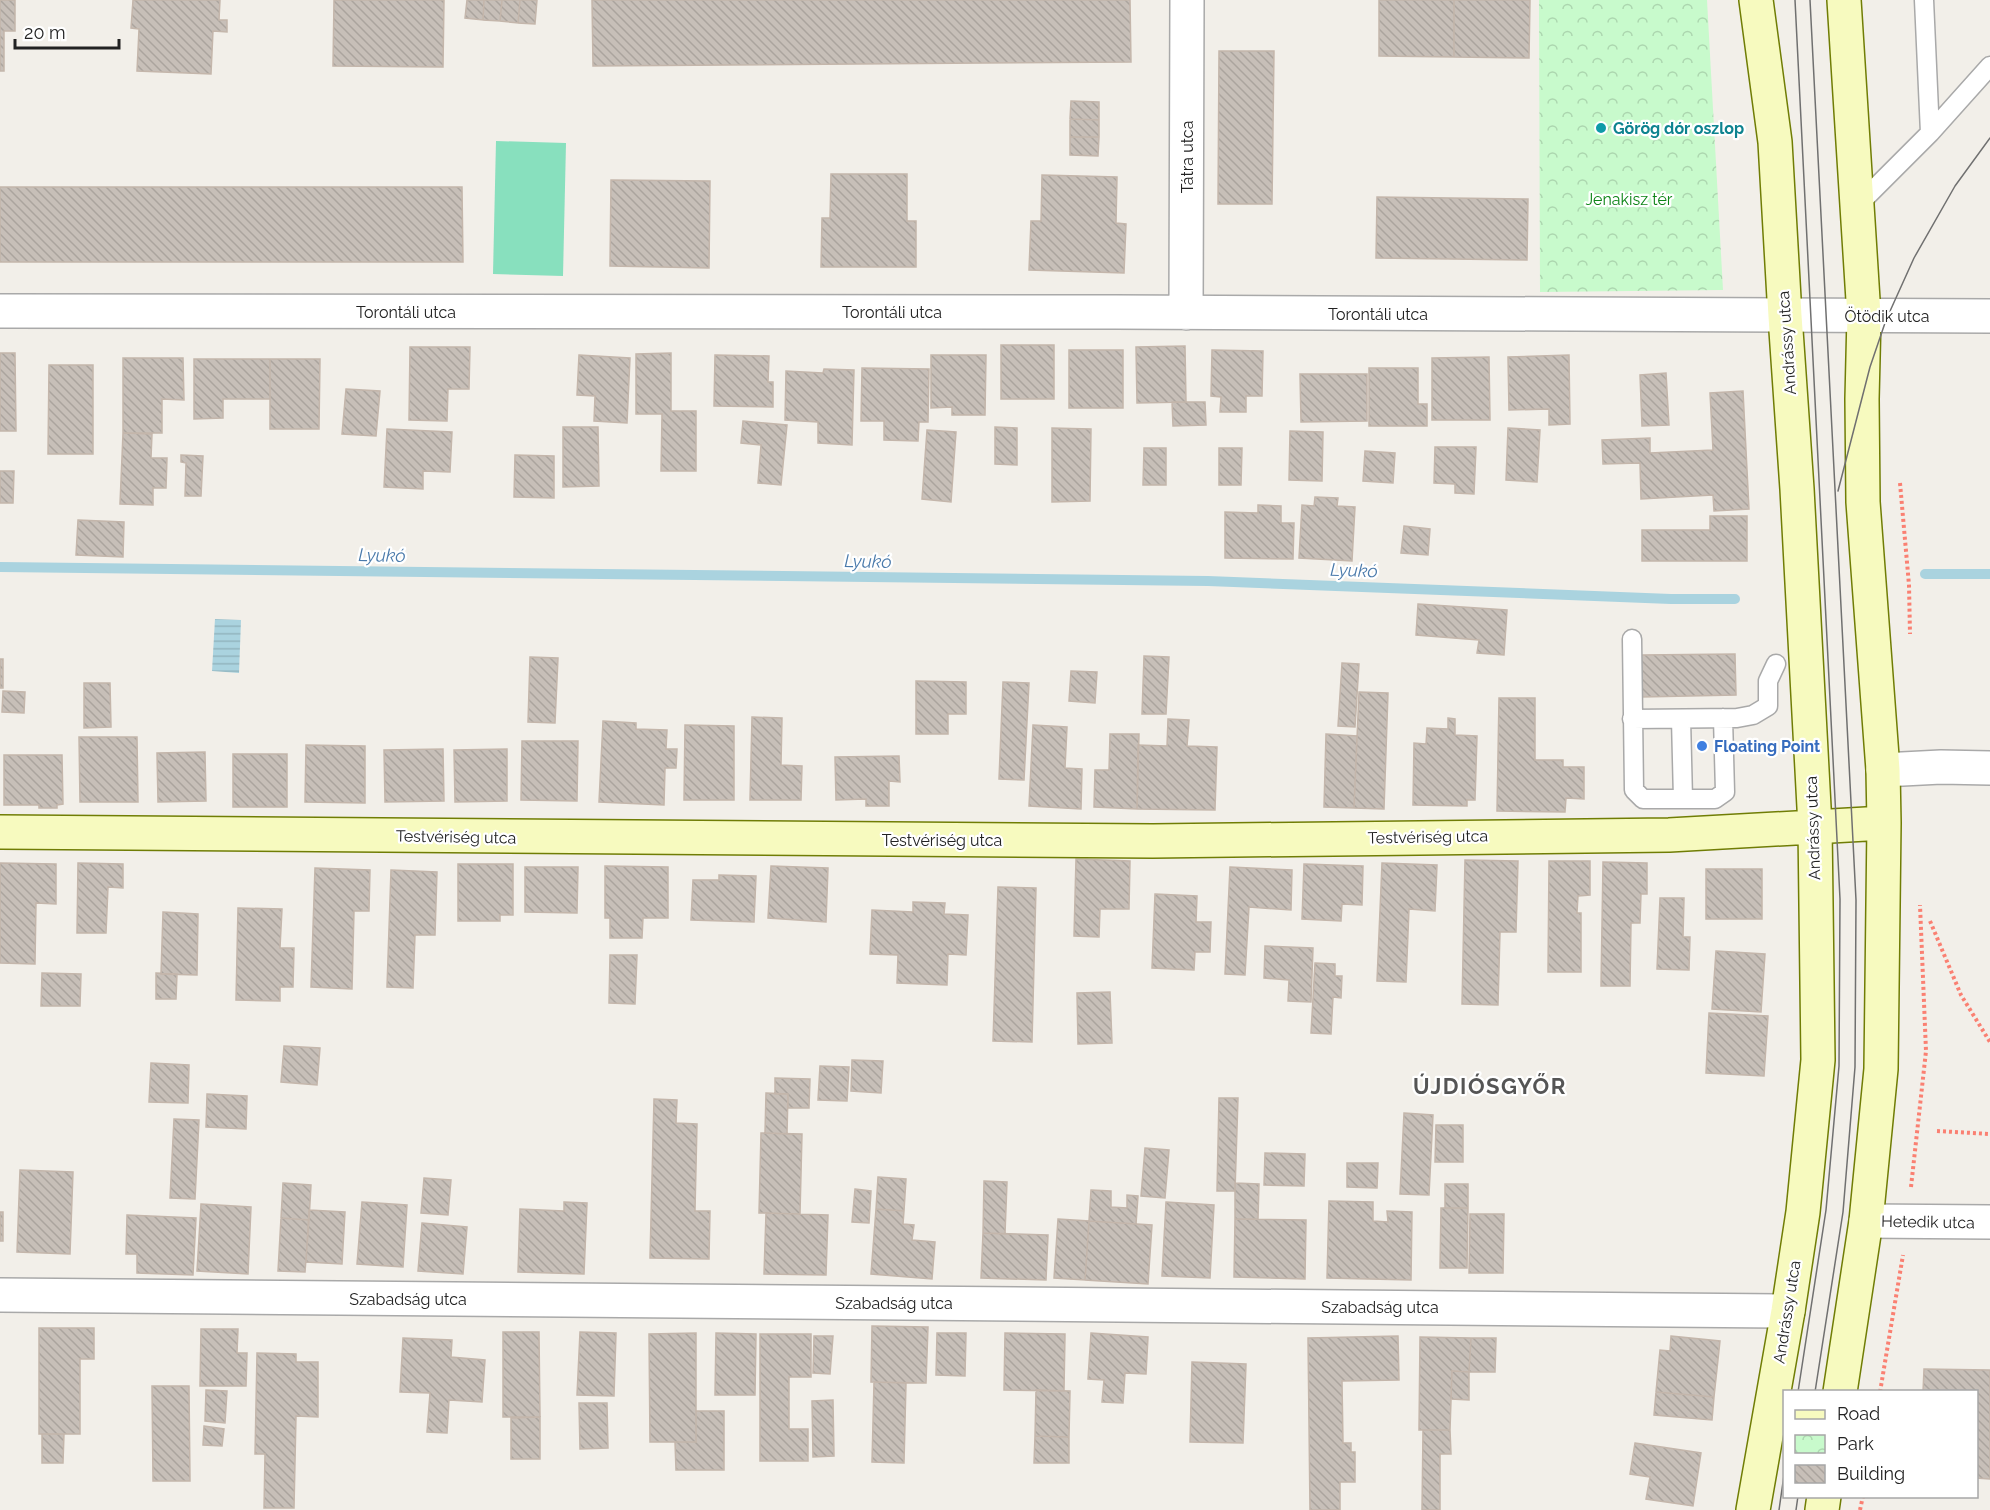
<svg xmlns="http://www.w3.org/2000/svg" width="1990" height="1510" font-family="Raleway,sans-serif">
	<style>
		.park { fill: url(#park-crowns) }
		.pitch { fill: #88e0be }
		.water { fill: url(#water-rules) }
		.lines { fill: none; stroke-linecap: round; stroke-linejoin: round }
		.stream { stroke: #aad3df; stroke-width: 10 }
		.building { fill: url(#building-back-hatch); stroke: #c4b6ab; stroke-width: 1.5 }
		.lane-casing { stroke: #a9a9a9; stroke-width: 21 }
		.street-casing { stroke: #a9a9a9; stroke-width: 36 }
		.secondary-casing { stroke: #707d05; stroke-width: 36 }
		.path { stroke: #fa8072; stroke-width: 4; stroke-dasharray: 3 3; stroke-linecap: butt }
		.lane { stroke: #fff; stroke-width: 18 }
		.street { stroke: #fff; stroke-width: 33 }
		.secondary { stroke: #f7fabf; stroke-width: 33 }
		.tram { stroke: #707070; stroke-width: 1.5 }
		.culture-dot { fill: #0f9aa8; stroke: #fff; stroke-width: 2 }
		.shop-dot { fill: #3f7fe0; stroke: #fff; stroke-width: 2 }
		.labels { text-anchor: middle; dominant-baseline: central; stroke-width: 4.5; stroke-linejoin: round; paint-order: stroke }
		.culture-label { font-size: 16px; font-weight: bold; fill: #0d838f; stroke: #fff; text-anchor: start }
		.street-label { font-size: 16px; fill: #222; stroke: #fff }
		.park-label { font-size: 16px; fill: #0c8416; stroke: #fff }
		.shop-label { font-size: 16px; font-weight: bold; fill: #366cbe; stroke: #fff; text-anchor: start }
		.water-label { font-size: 18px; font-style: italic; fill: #4a7aab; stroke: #fff }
		.district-label { font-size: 22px; font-weight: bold; letter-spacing: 1.5px; fill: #555; stroke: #fff }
	</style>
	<defs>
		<pattern id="park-crowns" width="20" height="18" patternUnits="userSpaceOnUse" patternTransform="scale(1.5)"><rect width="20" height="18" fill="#c8facc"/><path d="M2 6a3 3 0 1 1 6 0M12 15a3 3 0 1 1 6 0" fill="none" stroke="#acd6af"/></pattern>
		<pattern id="water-rules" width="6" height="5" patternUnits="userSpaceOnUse" patternTransform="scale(1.5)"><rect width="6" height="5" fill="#aad3df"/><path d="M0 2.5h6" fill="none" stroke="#92b5bf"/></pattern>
		<pattern id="building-back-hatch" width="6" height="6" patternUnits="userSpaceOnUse" patternTransform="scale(1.5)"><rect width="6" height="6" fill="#c7bfb8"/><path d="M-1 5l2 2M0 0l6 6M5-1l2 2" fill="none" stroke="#aba49e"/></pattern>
	</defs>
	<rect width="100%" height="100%" fill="#f2efe9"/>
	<path class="park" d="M1539,0H1707L1723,290L1540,292Z"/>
	<path class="pitch" d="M496,141L566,143L563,276L493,274Z"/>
	<path class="water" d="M215,619L241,620L239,673L212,671Z"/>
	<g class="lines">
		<path class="stream" d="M0,567L1208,581L1671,599H1735
			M1925,574H1990"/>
	</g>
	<path class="building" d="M0,0H15V31H4V71H0Z
		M133,0H220L219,20H227V32L213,31L211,74L137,71L139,29L131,28Z
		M334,0H444L443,67L333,66Z
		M467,0H484L483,20L465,18Z
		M484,0H502L500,21L483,20Z
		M502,0H520L518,23L500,21Z
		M520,0H537L535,24L518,23Z
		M592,0H1130L1131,62L593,66Z
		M1379,0H1454V57L1379,56Z
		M1454,0H1530L1529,58L1454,57Z
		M1219,51H1274L1272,204H1218Z
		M1071,101L1099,102V120L1070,119Z
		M1070,119L1099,120V137H1070Z
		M1070,137H1099L1098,156L1070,155Z
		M831,174H907V221H916V267H821L822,218H830Z
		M1042,175L1117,177L1116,223L1126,224L1124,273L1029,270L1031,221H1041Z
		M611,180L710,181L709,268L610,266Z
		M0,187H462L463,262H0Z
		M1377,197L1528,199L1527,260L1376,258Z
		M1001,345H1054V399H1001Z
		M1185,346L1186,402L1137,403L1136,347Z
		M410,347H470L469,389H448L447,421L409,420Z
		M1069,350H1123V408H1069Z
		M1212,350L1263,351L1262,396H1246V412H1220L1221,397L1211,396Z
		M0,353H15L16,431H0Z
		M671,353V411H696V471H661L662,414H636V354Z
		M579,355L630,358L627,423L594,421L595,396L577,395Z
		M715,355L769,356L768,382H773V407L714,406Z
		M931,355H986L985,415H952V407L931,408Z
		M1569,355L1570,424L1549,425V409L1509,410L1508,357Z
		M1489,357L1490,420H1432V358Z
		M123,358H183L184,400L162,399V433H123Z
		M194,359H270V399H223V418L194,419Z
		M270,359H320L319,429H270Z
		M49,365H93V454H48Z
		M862,368L929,369L928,422H919L918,441L884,440V421H861Z
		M1369,368H1418V404H1427V426H1369Z
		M824,369L854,370L852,445L818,443V422L785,420L786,371L823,373Z
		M1666,373L1669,425L1642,426L1640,375Z
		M1300,374H1367V421L1301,422Z
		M346,389L380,391L376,436L342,434Z
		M1743,391L1749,509L1714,511L1713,495L1641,499L1640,463L1603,464L1602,440L1650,438V453L1713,450L1710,393Z
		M1172,402H1205L1206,425L1173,426Z
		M743,421L787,425L781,485L758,483L761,445L741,443Z
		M563,427H598L599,486L563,487Z
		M995,427L1017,428V465L995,464Z
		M1052,428L1091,429L1090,501L1052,502Z
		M1508,428L1540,430L1537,482L1506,480Z
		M387,429L452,432L450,472L423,471V489L384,487Z
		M927,430L956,432L951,502L922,499Z
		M1290,431L1323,432L1322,481L1289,480Z
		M123,433L152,434L151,458H167L166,488H153V505L120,504Z
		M1435,447H1476L1474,494L1455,493V484L1434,483Z
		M1144,448H1166V485H1143Z
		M1219,448H1242L1241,485H1219Z
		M1365,451L1395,453L1393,483L1363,481Z
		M181,455L203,456L201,496H185L186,463L181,462Z
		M515,455L554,456V498L514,497Z
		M0,471H14L13,503H0Z
		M1315,497L1338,498L1337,506L1355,507L1352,561L1299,558L1302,505L1314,506Z
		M1258,505L1281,506V523H1294L1293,559L1225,558V512L1258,513Z
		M1710,516H1747V561H1642V530H1710Z
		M78,520L124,522L123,557L76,555Z
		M1404,526L1430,529L1428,555L1401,553Z
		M1418,604L1507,610L1504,655L1477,653L1479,640L1416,635Z
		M1735,654L1736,695L1642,697L1641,655Z
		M1144,656L1169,657L1166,714H1142Z
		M530,657L558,658L555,723L528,722Z
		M0,659H3V688H0Z
		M1342,663L1359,664L1355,727L1338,726Z
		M1071,671L1097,672L1095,703L1069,701Z
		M916,681L966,682V714H948V734H916Z
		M1003,682L1029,683L1024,780L999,779Z
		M84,683H110L111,727L84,728Z
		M3,691L25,692L24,713L2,712Z
		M1359,692L1388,693L1384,809L1354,808Z
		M1499,698H1535V760H1563V767H1584V799L1566,798L1565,812L1497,811Z
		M752,717L782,718L781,765L802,766L801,800H750Z
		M1448,718L1455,719V735L1477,736L1475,800H1467V806L1413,805L1414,743L1426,744L1427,728L1448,729Z
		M1168,719L1189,720L1187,746L1217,747L1215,810L1137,809L1138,745L1167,746Z
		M603,721L636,723V729L667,730L666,749H677L676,768H665L664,805L599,802Z
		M685,725L734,726V800H684Z
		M1033,725L1067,727L1065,768L1082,769L1081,809L1029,806Z
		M1110,734H1139L1137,809L1094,807L1095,770H1109Z
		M1326,734L1357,736L1354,808L1324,807Z
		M79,737H137L138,802H80Z
		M522,741H578L577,801L521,800Z
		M306,745L365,746V803L305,802Z
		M443,749L444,801L385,802L384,750Z
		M507,749V801L455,802L454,750Z
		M205,752L206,801L158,802L157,753Z
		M233,754H287V807H233Z
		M4,755H62L63,804L57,805V808H39V805H4Z
		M899,756L900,782L889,781V806H866V799L836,800L835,757Z
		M1076,859L1130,861L1129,909H1100L1099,937L1074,936Z
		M1465,860L1518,861L1516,932H1500L1498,1005L1462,1004Z
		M1549,861H1590V895L1578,896L1577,913H1581V972H1548Z
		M1603,862L1647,863V894H1641L1640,923H1631L1630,986H1601Z
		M0,863L56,864V904L36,903L35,964L0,963Z
		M78,863L123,864V888L108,887L106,933H77Z
		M1382,863L1437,865L1435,911L1409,909L1406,982L1377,981Z
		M458,864H513V915H500V921H458Z
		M1304,864L1363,866L1362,905L1342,904L1341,921L1302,919Z
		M605,866L668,867V918H643L642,938H610V918H605Z
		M771,866L828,868L826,922L768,918Z
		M525,867H578L577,913L525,912Z
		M1230,867L1292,870L1291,910L1249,907L1245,975L1225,974Z
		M315,868L370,870L369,911H354L352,989L311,987Z
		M1706,869H1762V919H1706Z
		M391,870L437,872L435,935H415L413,988L387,987Z
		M719,875L756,876L754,922L691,920L693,880H719Z
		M998,887L1036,888L1032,1042L993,1041Z
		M1155,894L1197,896L1196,922H1211L1210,952H1195L1194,970L1152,968Z
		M1660,898H1684L1683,937H1690L1689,970L1657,969Z
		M913,902L945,903L944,914L968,915L966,955L948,954L947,985L897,983L898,955L870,954L872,910L913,912Z
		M238,908L282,909L280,948H294L293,987H280V1001L236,1000Z
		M163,912L198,914L197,975L161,974Z
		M1265,946L1313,948L1311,1002L1288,1001L1289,980L1264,978Z
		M1716,951L1765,954L1761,1012L1712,1009Z
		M610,955H637L635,1004L609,1003Z
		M1315,963L1335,964V976H1342L1341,998L1333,997L1331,1034L1311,1033Z
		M42,973L81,974L80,1006H41Z
		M156,973L177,974L176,999H156Z
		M1110,992L1112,1043L1078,1044L1077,993Z
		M1709,1013L1768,1016L1764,1076L1706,1073Z
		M284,1046L320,1048L317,1085L281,1082Z
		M852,1060L883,1061L881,1093L851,1091Z
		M151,1063L189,1065L188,1103L149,1102Z
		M820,1066L849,1067L847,1101L818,1100Z
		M775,1078L810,1079L809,1108H788V1094H775Z
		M766,1093L788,1094L787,1134L765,1133Z
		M207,1094L247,1096L246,1129L206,1127Z
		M1219,1098H1238L1235,1191H1217Z
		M654,1099L677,1100L676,1123L697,1124L695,1211H710L709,1259L650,1258Z
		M1404,1113L1433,1115L1429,1195L1400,1194Z
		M174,1119L199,1120L195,1199L170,1198Z
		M1436,1125H1463V1162H1435Z
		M761,1133L802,1134L800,1214L759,1213Z
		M1145,1148L1169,1150L1165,1198L1141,1196Z
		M1265,1153L1305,1154L1304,1186L1264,1185Z
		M1347,1163H1378L1377,1188L1347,1187Z
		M20,1170L73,1172L70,1254L17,1252Z
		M878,1177L906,1179L904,1211L876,1209Z
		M424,1178L451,1180L448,1215L421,1213Z
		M984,1181L1007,1182L1005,1234L983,1233Z
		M283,1183L311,1185L309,1220L281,1218Z
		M1235,1183L1259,1184L1258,1219H1235Z
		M1445,1184H1468V1208H1445Z
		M855,1189L871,1191L869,1223L852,1222Z
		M1091,1190L1111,1191V1207L1127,1208V1195L1138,1196L1136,1224L1089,1221Z
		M1329,1201L1373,1202V1221L1388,1222L1387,1211L1412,1212L1411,1280L1327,1278Z
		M362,1202L407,1205L403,1267L357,1264Z
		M564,1202L587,1203L584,1274L518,1272L520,1209L564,1211Z
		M1166,1202L1214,1205L1210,1278L1162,1276Z
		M201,1204L251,1207L248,1274L197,1271Z
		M1441,1208H1468L1467,1268H1440Z
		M876,1209L904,1211L903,1224L914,1225L912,1240L935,1242L932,1279L871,1274Z
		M309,1210L345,1212L342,1264L306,1262Z
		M0,1212H3V1241H0Z
		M766,1213L828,1215L826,1275L764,1274Z
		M1470,1214H1504L1503,1273H1469Z
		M127,1215L196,1218L193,1275L137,1273V1254H126Z
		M281,1218L309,1220L305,1272L278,1271Z
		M1058,1219L1089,1221L1085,1280L1054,1278Z
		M1235,1219L1306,1220L1305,1279L1234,1277Z
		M1089,1221L1152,1225L1148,1284L1085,1280Z
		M422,1223L467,1227L463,1274L418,1271Z
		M983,1233L1048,1235L1046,1280L981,1278Z
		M872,1326L928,1327L926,1383L871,1382Z
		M39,1328H94V1359H80V1434H39Z
		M201,1329H238L237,1353H247L246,1386H200Z
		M503,1332H539L540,1417H503Z
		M580,1332L616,1333L614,1396L577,1395Z
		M696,1333V1442H650L649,1334Z
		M716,1333L756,1334L755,1395H715Z
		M937,1333H966L965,1376L936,1375Z
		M1005,1333L1065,1334L1064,1391L1004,1390Z
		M1091,1333L1148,1337L1146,1374L1125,1373L1123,1403L1102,1402L1104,1380L1088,1379Z
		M760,1334H811V1377H789V1429H808V1461H760Z
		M814,1336H833L830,1374L813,1373Z
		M1398,1336L1399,1380L1342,1381L1343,1443H1351V1452H1355V1482H1340V1510H1310L1308,1338Z
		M1671,1336L1720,1341L1714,1397L1656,1392L1660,1350L1670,1351Z
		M1420,1337L1471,1338L1469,1372L1452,1371L1450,1430H1419Z
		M403,1338L452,1340L451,1357L485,1360L482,1402L449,1400L447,1433L427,1432L430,1393L400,1392Z
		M1471,1338H1496L1495,1372H1469Z
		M257,1353L296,1354V1362H318V1417L296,1416L294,1508H264L265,1454H255Z
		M1192,1362L1246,1364L1243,1443L1190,1442Z
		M1924,1369L1990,1370V1479L1976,1478V1392H1923Z
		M1452,1371L1469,1372V1400L1451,1399Z
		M874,1382L906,1383L904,1463L872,1462Z
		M152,1386H189L190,1481H153Z
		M206,1390L227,1391L225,1423L205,1421Z
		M1036,1390L1070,1391L1069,1437L1035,1436Z
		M1656,1392L1714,1397L1712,1420L1654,1415Z
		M833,1400L834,1456L813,1457L812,1401Z
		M579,1403H607L608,1448L580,1449Z
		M696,1411H724V1470H676L675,1442H696Z
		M540,1417V1459H511V1418Z
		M204,1426L224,1429L222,1446L203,1445Z
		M1423,1430H1450L1451,1454H1440V1510H1422Z
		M42,1434H64L63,1463H42Z
		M1035,1436L1069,1437V1463H1034Z
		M1635,1443L1701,1453L1693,1506L1646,1499L1650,1477L1630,1474Z"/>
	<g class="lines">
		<g class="lane-casing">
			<path id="lane" d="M1930,133L1990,66
				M1857,206L1930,133L1924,0
				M1632,639L1634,790L1643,799H1715L1725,792L1723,718
				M1632,719L1737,718L1753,715L1768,706V681L1776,664
				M1681,719L1683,799"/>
		</g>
		<g class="street-casing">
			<path id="street" d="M0,311L1115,312L1990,316
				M1186,313L1187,0
				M1883,770L1941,767L1990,768
				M1866,1221L1990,1222
				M0,1295L1788,1311"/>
		</g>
		<g class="secondary-casing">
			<path id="secondary" d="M0,832L1153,841L1669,835L1884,823
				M1840,1392L1866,1221L1881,1069L1884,823L1883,770L1863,502L1862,399L1864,316L1844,0
				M1753,1510L1788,1311L1803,1212L1818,1060L1815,826L1797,489L1785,316L1775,142L1756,0
				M1822,1510L1824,1496"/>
		</g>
		<path class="path" d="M1900,483L1909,585L1910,634
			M1930,921L1961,995L1990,1042
			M1937,1131L1990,1134
			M1911,1187L1926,1051L1920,905
			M1880,1392L1903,1255
			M1860,1510L1863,1496"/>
		<use href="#lane" class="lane"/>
		<use href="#street" class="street"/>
		<use href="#secondary" class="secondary"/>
		<path class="tram" d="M1795,0L1840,899L1839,1066L1826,1210L1798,1392
			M1810,0L1856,900L1855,1067L1843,1212L1815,1392
			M1838,491L1870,367L1886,320L1914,258L1955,186L1990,138
			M1779,1510L1784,1475
			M1796,1510L1798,1496"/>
	</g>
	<circle class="culture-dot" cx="1601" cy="128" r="6"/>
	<circle class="shop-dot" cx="1702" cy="746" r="6"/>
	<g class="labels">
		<g class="culture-label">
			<text x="1613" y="128">Görög dór oszlop</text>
		</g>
		<g class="street-label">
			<text transform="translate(1187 157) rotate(-90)">Tátra utca</text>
			<text x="406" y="312">Torontáli utca</text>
			<text x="892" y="312">Torontáli utca</text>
			<text x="1378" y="314">Torontáli utca</text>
			<text x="1887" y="316">Ötödik utca</text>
			<text transform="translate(1787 343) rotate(-94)">Andrássy utca</text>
			<text transform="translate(1813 828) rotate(-92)">Andrássy utca</text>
			<text transform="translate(456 837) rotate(1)">Testvériség utca</text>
			<text transform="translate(1428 837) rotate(-1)">Testvériség utca</text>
			<text x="942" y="840">Testvériség utca</text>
			<text transform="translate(1928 1222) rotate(1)">Hetedik utca</text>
			<text x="408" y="1299">Szabadság utca</text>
			<text x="894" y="1303">Szabadság utca</text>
			<text x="1380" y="1307">Szabadság utca</text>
			<text transform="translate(1787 1312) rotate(-81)">Andrássy utca</text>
		</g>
		<g class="park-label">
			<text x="1629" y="199">Jenakisz tér</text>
		</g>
		<g class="shop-label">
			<text x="1714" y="746">Floating Point</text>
		</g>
		<g class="water-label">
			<text transform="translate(382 555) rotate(1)">Lyukó</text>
			<text transform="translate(868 561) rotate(1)">Lyukó</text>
			<text transform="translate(1354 570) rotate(2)">Lyukó</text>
		</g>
		<g class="district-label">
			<text x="1490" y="1086">ÚJDIÓSGYŐR</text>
		</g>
	</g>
	<rect x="1783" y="1390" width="195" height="108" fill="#ffffff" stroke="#a7a7a7" stroke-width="1.5"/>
	<rect x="1795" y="1410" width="30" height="9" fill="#f7fabf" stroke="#a7a7a7" stroke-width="1.5"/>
	<text x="1837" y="1420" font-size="18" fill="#222222">Road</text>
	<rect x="1795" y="1435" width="30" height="18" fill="url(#park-crowns)" stroke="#a7a7a7" stroke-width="1.5"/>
	<text x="1837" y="1450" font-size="18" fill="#222222">Park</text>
	<rect x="1795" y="1465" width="30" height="18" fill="url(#building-back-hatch)" stroke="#a7a7a7" stroke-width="1.5"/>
	<text x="1837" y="1480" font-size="18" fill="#222222">Building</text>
	<path d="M15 39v9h104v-9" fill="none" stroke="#222222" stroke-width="3"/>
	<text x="24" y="39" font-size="18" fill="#222222" stroke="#ffffff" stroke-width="4.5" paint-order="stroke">20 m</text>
</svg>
